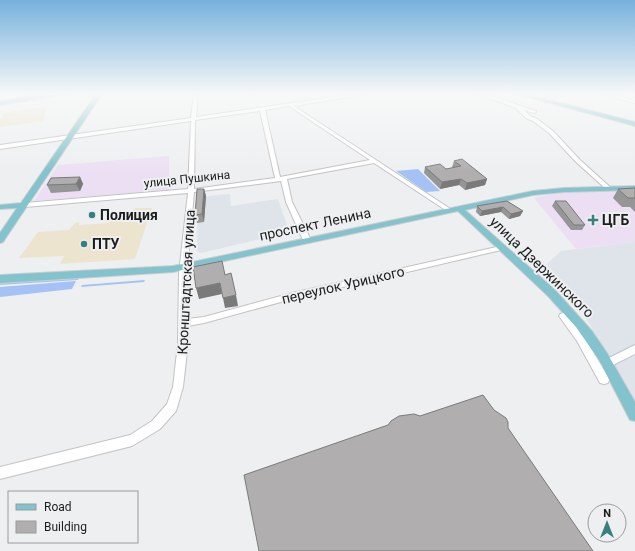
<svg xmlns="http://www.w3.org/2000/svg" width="635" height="551" font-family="Roboto,sans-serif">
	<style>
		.built { fill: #dfe4eb }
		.education { fill: #ede4cf }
		.medical { fill: #ecdff3 }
		.green { fill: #a4c2f5 }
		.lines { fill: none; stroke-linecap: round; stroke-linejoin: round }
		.minor-casing { stroke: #c2c2c3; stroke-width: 2 }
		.major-casing { stroke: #cdcdcd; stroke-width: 2 }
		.minor { fill: #fff; fill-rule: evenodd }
		.major { fill: #82c3cd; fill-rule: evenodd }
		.wall { fill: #979696 }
		.shaded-wall { fill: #7b7a7a }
		.building { fill: #b0aeaf; stroke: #7b7a7a }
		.poi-dot { fill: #37807d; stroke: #eeeff0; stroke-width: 1.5 }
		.labels { text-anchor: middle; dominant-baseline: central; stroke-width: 4; stroke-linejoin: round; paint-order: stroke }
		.far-street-label { font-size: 12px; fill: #1b1c1c; stroke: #eeeff0 }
		.poi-label { font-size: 14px; font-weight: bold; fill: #1b1c1c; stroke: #eeeff0; text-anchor: start }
		.street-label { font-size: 14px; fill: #1b1c1c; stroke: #eeeff0 }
	</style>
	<rect width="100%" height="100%" fill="#eeeff0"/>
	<path class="built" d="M230,194L231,206L278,199L288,228L294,231L288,237L281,234L201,253L197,251L198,197Z
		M635,242V402L583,313L537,273L561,251Z"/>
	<path class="education" d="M47,107L43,121L0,127V120L4,113Z
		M135,208H152L135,259L60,264L64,256L19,258L38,232L69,230L75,223L79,222V225L109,223L112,219L126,218Z"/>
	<path class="medical" d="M169,156V190L34,201L58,165Z
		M635,190V242L576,249L534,198L564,192Z"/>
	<path class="green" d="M418,169L440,191L426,192L396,171Z
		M80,276L78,280L0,285V283Z
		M145,280L144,282L81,287L82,285Z
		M76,281L72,289L0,297V287Z"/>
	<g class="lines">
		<g class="minor-casing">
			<path id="minor" d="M194,94H198L196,117L355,94H367L294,106L452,210L449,212L447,211L374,163L287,179L292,202L311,240L307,242L303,240L286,202L281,181L194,192L187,273V319L204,317L292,293L501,246L505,248L501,250L292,299L204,323L188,326V343L183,387L176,411L160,429L132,446L0,479V467L130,435L152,421L167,404L173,387L178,343L179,273L188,193L25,207L22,205L25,203L188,189L191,121L0,149V145L191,118ZM289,106L370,160L280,177L265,110ZM260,111L275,178L194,189L195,120Z
				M477,94C494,94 519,106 536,111V112L534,113L524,110L530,116L537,119L553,131L580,160L610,187V189H606L576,162L549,133L533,121L526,118L516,108Z
				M553,94H558L549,102H545V100Z
				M602,94H610L635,101V103Z
				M563,313L566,314L583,335L608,377L609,380L608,383L604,384L600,383L577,341L559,316L560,314Z
				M635,345V354L609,367L606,368L603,367L601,364L603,361Z"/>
		</g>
		<g class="major-casing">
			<path id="major" d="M51,94H66L0,105V101Z
				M96,94H102L3,242L0,243V233L17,208L0,209V205L21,203Z
				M517,94H526L635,122V126Z
				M635,186V190L564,192L533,195L465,210L555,290L592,331L607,353L635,402V421L630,420L599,360L576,327L548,296L458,211L173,272L0,283V275L173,266L533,191L564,188Z"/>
		</g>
		<use href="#minor" class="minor"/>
		<use href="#major" class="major"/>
	</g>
	<path class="wall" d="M454,161L487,179L485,185L465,190L459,185L440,189L424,173L425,167L446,169L453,168L452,167Z
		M80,177L83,184L80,191L51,193L47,185Z
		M635,188V212L630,207H622L613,198L618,189Z
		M204,189L206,196L204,222L197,223L195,215Z
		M507,201L523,211L520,216L509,219L501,212L480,216L476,212L477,206Z
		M555,201L585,225L582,230H571L552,206Z"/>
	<path class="shaded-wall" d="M80,177L83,184L80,191L76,184Z
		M461,179L459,185L440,189L442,182Z
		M487,179L485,185L465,190L467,183Z
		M204,189L206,196L204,222L202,214Z
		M503,207L501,212L480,216L482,211Z
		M523,211L520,216L509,219L511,214Z
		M220,283L222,294L199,299L196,288Z
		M236,295L238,306L225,308L223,298Z"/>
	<path class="building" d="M462,159L487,179L467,183L461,179L442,182L425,167L440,164L446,169L461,166L454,161Z
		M80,177L76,184L47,185L51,178Z
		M635,188V198H628L618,189Z
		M197,189H204L202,214L195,215Z
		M507,201L523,211L511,214L503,207L482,211L477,206Z
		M555,201H566L585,225H574Z
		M222,261L225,275L231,273L236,295L223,298L220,283L196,288L193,267Z
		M483,395L494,410L506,418L508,422V428L593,551H259L244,475L388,425L391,421L399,416L414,414L420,416Z"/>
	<linearGradient id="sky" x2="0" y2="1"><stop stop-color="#77b1dd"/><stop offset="0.55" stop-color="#f7f8f8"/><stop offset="1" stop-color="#f7f8f8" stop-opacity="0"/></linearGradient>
	<rect width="635" height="171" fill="url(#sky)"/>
	<g class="poi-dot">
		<circle cx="92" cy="215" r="4"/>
		<path d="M591 214h4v4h4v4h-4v4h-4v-4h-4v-4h4z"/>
		<circle cx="84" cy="244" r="4"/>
	</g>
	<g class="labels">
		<g class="far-street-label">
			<text transform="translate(187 179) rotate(-6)">улица Пушкина</text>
		</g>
		<g class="poi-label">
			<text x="100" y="215">Полиция</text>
			<text x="602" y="220">ЦГБ</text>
			<text x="92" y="244">ПТУ</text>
		</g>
		<g class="street-label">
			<text transform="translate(315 224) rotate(-12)">проспект Ленина</text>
			<text transform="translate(542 267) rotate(44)">улица Дзержинского</text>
			<text transform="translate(186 282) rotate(-87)">Кронштадтская улица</text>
			<text transform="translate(343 285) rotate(-13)">переулок Урицкого</text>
		</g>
	</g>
	<rect x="8" y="491" width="130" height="52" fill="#eeeff0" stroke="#9a9b9b"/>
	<rect x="16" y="504" width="20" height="6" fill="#82c3cd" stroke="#9a9b9b"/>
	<text x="44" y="511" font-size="12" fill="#1b1c1c">Road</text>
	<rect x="16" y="521" width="20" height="12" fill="#b0aeaf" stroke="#9a9b9b"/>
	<text x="44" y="531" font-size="12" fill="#1b1c1c">Building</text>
	<g transform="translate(607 523)"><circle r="19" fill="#eeeff0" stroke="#9a9b9b"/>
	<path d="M0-3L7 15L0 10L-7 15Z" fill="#37807d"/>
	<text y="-6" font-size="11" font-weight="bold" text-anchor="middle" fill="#1b1c1c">N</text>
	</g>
</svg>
